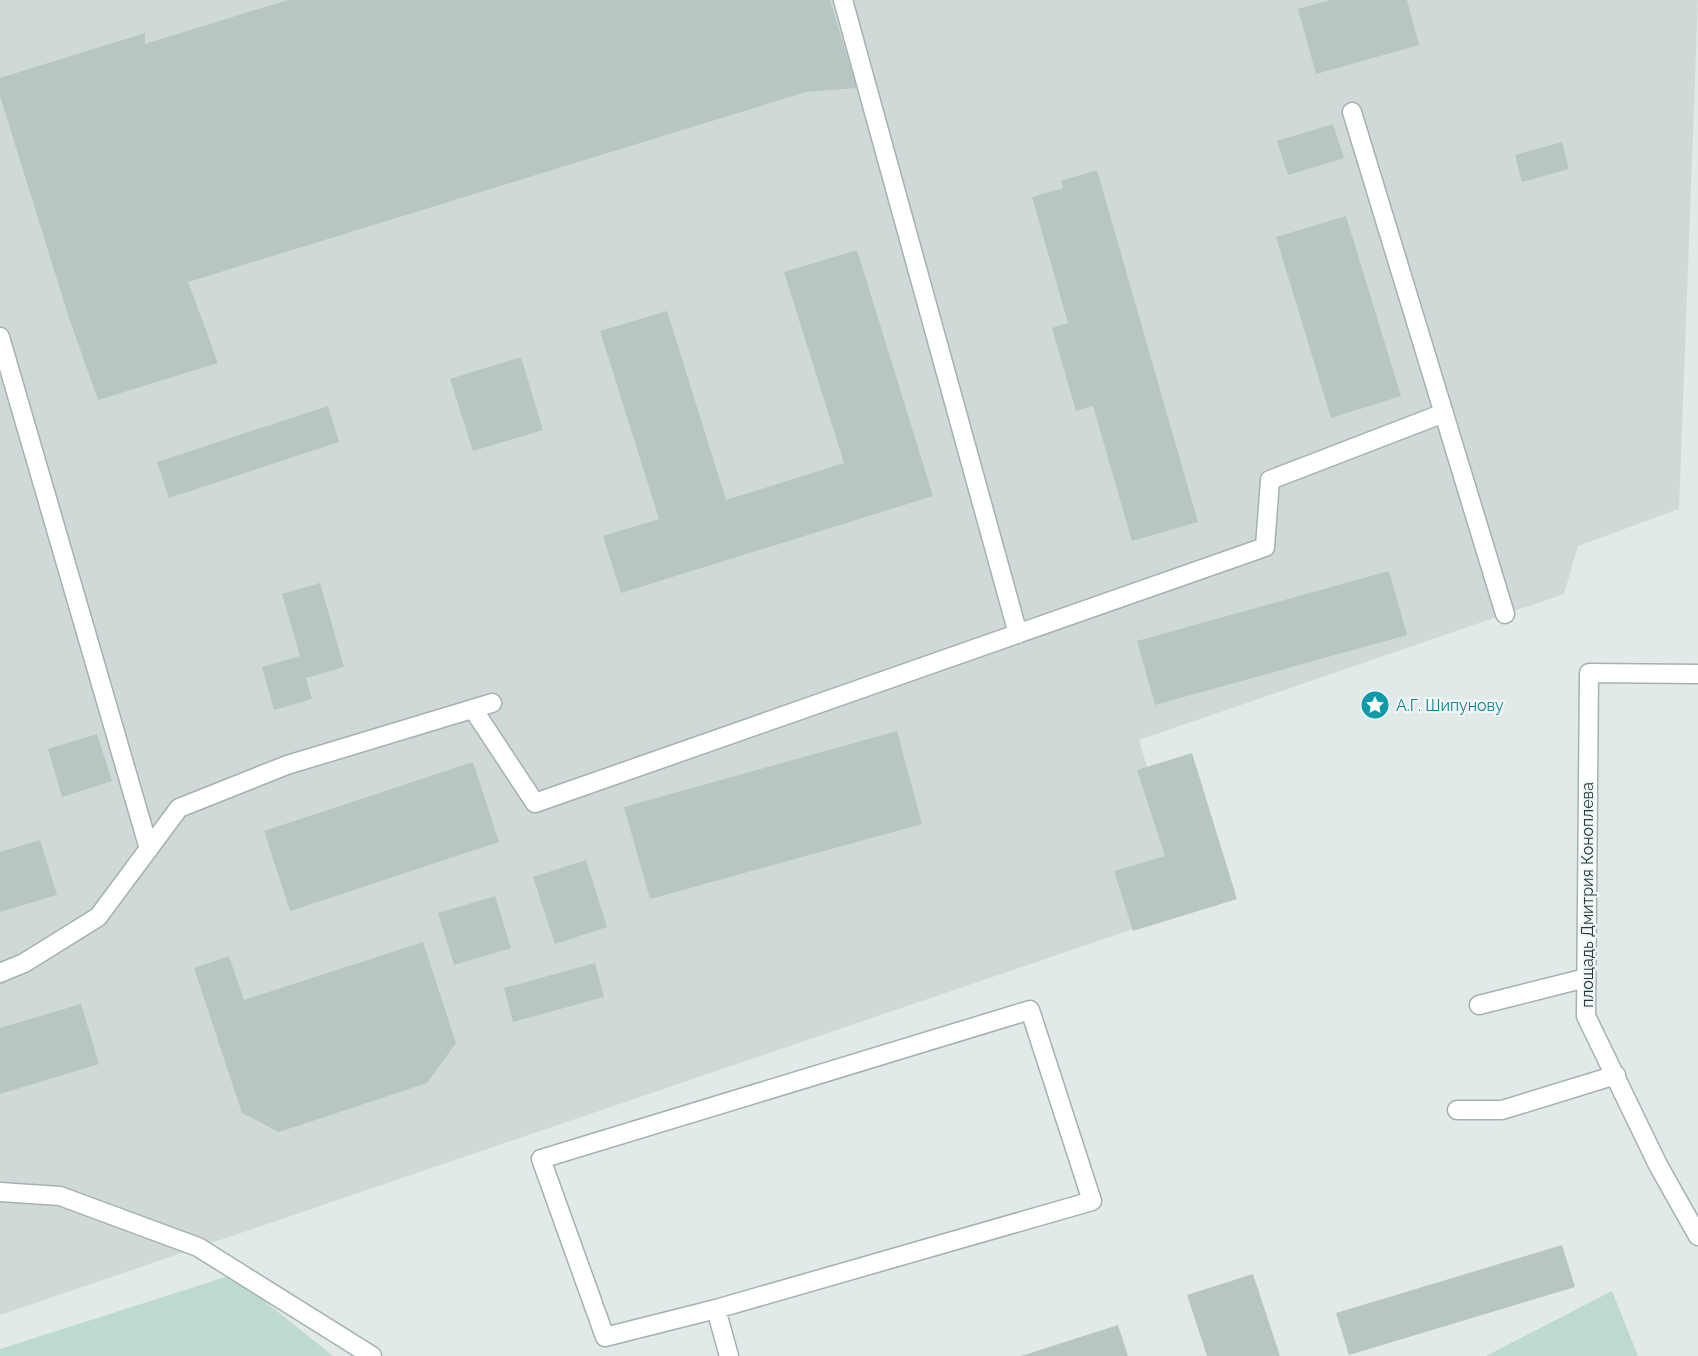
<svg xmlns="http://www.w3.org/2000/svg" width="1698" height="1356" font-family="Raleway,sans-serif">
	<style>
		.built { fill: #cfdad8 }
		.green { fill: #bcdacd }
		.building { fill: #b7c5c3 }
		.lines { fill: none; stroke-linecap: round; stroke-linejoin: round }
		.minor-casing { stroke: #a4b1b1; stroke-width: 21 }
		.minor { stroke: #fff; stroke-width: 18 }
		.labels { text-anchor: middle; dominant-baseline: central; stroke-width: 4.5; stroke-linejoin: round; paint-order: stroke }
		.culture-label { font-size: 16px; fill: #0d838f; stroke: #f1f7f6; text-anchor: start }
		.street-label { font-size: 16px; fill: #23393a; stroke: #f1f7f6 }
	</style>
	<rect width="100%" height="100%" fill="#e1eae9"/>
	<path class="built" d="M0,0H1698L1679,509L1578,546L1564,594L1139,740L1176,862L1142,926L0,1315Z"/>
	<path class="green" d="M232,1275L333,1356H0V1349Z
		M1612,1291L1638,1356H1486Z"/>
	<path class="building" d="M288,0H830L857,88L806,92L188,282L218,363L98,400L69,318L0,96V78L145,33V44Z
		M1330,0H1407L1419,45L1316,74L1298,9Z
		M1333,124L1344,158L1288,175L1277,141Z
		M1562,142L1569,169L1522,182L1515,155Z
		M1097,170L1198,522L1132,541L1093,406L1076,411L1052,328L1068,323L1032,197L1063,188L1061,181Z
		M1346,216L1401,396L1331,418L1276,237Z
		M857,250L933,496L621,593L603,536L659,519L600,331L667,311L726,500L844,463L784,272Z
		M521,357L543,430L473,451L450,379Z
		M328,406L339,442L169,498L157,462Z
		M1389,571L1407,635L1155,705L1137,641Z
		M320,583L344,667L306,678L312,699L274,710L262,667L300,656L282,594Z
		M897,731L922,824L650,899L624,807Z
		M97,734L112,781L62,797L48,749Z
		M1192,753L1237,899L1133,931L1114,871L1165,856L1137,770Z
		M473,762L499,842L290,911L264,831Z
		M40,840L57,895L0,912V852Z
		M586,860L607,927L555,944L533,877Z
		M495,896L511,948L454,965L438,913Z
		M423,942L456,1043L427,1083L279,1132L242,1113L194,968L229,956L244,1000Z
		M595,963L604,997L513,1022L504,988Z
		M81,1004L99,1064L0,1094V1028Z
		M1562,1245L1575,1287L1349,1355L1336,1313Z
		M1253,1274L1280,1356H1207L1187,1295Z
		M1118,1325L1128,1356H1021Z"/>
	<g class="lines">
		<g class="minor-casing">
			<path id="minor" d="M843,0L1018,634
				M1352,112L1505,614
				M0,337L149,849
				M1698,674L1589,673L1586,1016L1658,1165L1698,1236
				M473,709L535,803L1265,547L1270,480L1444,413
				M0,973L24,963L98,917L179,808L287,765L492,703
				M1479,1005L1586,978
				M1030,1010L1092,1201L716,1309L605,1337L541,1159Z
				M1457,1110H1502L1616,1075
				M0,1192L60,1196L198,1247L372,1356
				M716,1309L729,1356"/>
		</g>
		<use href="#minor" class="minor"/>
	</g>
	<defs>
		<g id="sight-disc" transform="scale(1.5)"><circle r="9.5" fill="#0f9aa8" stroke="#f1f7f6"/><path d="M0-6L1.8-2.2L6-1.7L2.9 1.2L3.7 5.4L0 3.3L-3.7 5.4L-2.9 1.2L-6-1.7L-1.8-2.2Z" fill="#fff"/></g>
	</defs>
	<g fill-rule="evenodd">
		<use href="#sight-disc" x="1375" y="705"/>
	</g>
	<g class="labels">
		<g class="culture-label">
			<text x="1396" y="705">А.Г. Шипунову</text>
		</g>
		<g class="street-label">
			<text transform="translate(1587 895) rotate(-90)">площадь Дмитрия Коноплева</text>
		</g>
	</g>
</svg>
